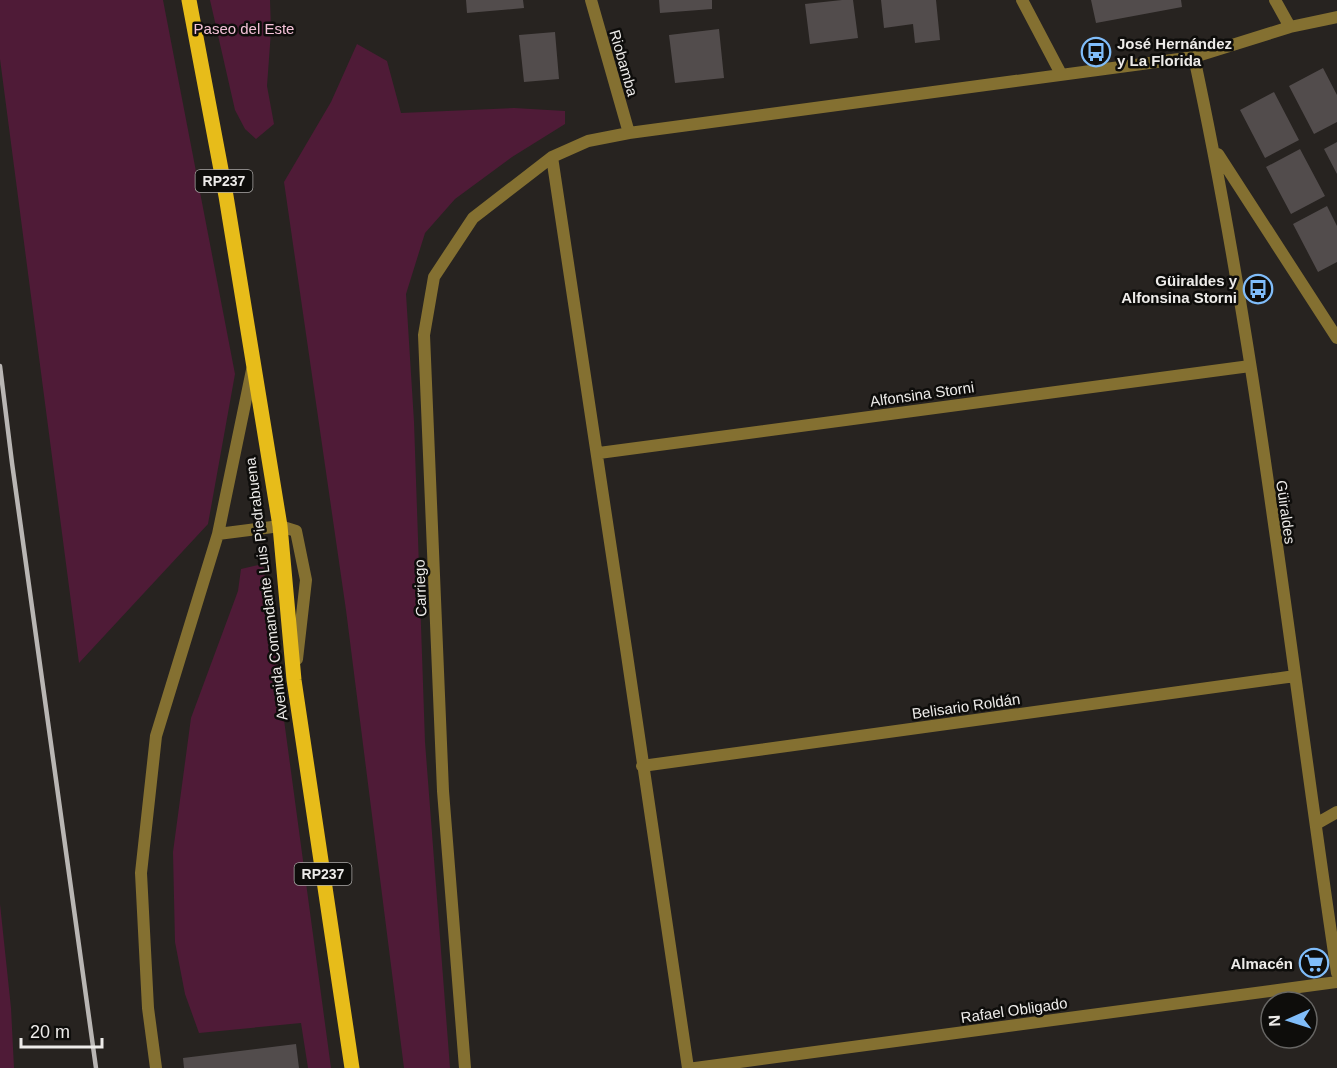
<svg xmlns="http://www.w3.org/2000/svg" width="1337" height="1068" font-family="Arial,sans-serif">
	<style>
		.green { fill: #4f1b37 }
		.building { fill: #524c4c }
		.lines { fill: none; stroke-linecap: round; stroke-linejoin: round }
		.lane { stroke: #847031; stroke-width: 12 }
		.street { stroke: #847031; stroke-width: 12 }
		.primary { stroke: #e7bc1a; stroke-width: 15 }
		.rail { stroke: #b9b6b4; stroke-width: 4.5 }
		.labels { text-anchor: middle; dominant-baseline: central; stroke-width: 5; stroke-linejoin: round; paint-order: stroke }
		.shield { fill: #0e0d0b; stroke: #aaa8a6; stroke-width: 1.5 }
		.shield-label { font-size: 14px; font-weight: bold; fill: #edebe9 }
		.park-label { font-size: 15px; fill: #f3c1d7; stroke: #0e0d0b }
		.poi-label { font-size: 15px; font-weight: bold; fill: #edebe9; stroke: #0e0d0b; text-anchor: end }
		.street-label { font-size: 15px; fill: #edebe9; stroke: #0e0d0b }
	</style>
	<rect width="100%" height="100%" fill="#272320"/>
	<path class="green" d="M0,0H163L235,374L208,524L79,663L0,59Z
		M210,0H270L271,31L267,86L274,124L256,139L245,129L235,110Z
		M357,44L387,61L401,113L514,108L565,111V124L512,157L455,199L425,233L406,294L414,422L425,742L450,1068H404L346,610L284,182L331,102Z
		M263,564L331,1068H308L301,1023L199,1033L185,994L175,942L173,852L191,718L238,591L241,569Z
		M0,904L11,1008L14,1068H0Z"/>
	<path class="building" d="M466,0H523L524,8L467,13Z
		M659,0H712V9L660,13Z
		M842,0H853L858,38L810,44L805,4Z
		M881,0H936L940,40L915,43L913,24L884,28Z
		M1091,0H1181L1182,7L1096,23Z
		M719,29L724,78L675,83L669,35Z
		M555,32L559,79L524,82L519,35Z
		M1323,68L1337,95V122L1314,134L1289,86Z
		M1274,92L1299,140L1265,158L1240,110Z
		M1337,142V174L1324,149Z
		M1300,149L1325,196L1291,214L1266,167Z
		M1327,206L1337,226V262L1318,272L1293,224Z
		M296,1044L299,1068H184L183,1058Z"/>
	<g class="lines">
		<path class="lane" d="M218,534L280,526L296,531L306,580L297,659
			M156,1068L148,1008L141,873L156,736L218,534L252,370"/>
		<path class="street" d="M591,0L629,133
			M1022,0L1061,74
			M1275,0L1290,27
			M1194,57C1259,359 1291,667 1337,973
			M1218,154L1337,338
			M552,157C600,461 642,764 688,1068
			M599,453L1250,366
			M642,766L1295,676
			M1316,824L1337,812
			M465,1068L443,791L424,335L434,277L473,218L552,157L588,141L629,133L1194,57L1290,27L1337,17
			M695,1068L1337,982"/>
		<path class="primary" d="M189,0L226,196L280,526L294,680L352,1068"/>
		<path class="rail" d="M0,366L12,463L96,1068"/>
	</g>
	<defs>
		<g id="bus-ring" transform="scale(1.5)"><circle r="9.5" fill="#0e0d0b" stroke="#80bdfa" stroke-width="1.5"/><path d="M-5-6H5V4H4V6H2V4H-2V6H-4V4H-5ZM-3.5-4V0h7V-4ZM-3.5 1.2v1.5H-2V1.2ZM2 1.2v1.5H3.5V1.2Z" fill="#80bdfa"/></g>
		<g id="supermarket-ring" transform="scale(1.5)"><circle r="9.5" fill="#0e0d0b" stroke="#80bdfa" stroke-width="1.5"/><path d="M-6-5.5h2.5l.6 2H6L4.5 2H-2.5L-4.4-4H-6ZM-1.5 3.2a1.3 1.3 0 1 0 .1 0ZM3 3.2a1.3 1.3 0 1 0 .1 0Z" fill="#80bdfa"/></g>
	</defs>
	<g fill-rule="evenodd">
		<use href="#bus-ring" x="1096" y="52"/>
		<use href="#bus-ring" x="1258" y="289"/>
		<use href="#supermarket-ring" x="1314" y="963"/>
	</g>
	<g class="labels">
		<g class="shield">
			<rect x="195.5" y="170" width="57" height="22" rx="4.5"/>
			<rect x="294.5" y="863" width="57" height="22" rx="4.5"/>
		</g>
		<g class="shield-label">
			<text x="224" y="181">RP237</text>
			<text x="323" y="874">RP237</text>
		</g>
		<g class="park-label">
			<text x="244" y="28">Paseo del Este</text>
		</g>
		<g class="poi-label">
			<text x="1117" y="43" text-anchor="start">José Hernández<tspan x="1117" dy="17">y La Florida</tspan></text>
			<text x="1237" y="280">Güiraldes y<tspan x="1237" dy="17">Alfonsina Storni</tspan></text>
			<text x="1293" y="963">Almacén</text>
		</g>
		<g class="street-label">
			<text transform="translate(624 63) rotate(74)">Riobamba</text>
			<text transform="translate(922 394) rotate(-8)">Alfonsina Storni</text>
			<text transform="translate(1286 512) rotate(82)">Güiraldes</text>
			<text transform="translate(420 588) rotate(-92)">Carriego</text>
			<text transform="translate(266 589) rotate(-97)">Avenida Comandante Luis Piedrabuena</text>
			<text transform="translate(966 706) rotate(-8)">Belisario Roldán</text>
			<text transform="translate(1014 1010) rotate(-8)">Rafael Obligado</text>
		</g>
	</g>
	<g transform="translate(1289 1020) rotate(267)"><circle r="28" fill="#0e0d0b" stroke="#676664" stroke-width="1.5"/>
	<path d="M0-4.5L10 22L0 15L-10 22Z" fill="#80bdfa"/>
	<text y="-9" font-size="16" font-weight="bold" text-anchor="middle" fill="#edebe9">N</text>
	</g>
	<path d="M21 1038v9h81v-9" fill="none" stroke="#edebe9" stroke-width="3"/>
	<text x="30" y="1038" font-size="18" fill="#edebe9" stroke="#0e0d0b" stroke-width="4.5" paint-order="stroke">20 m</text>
</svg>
